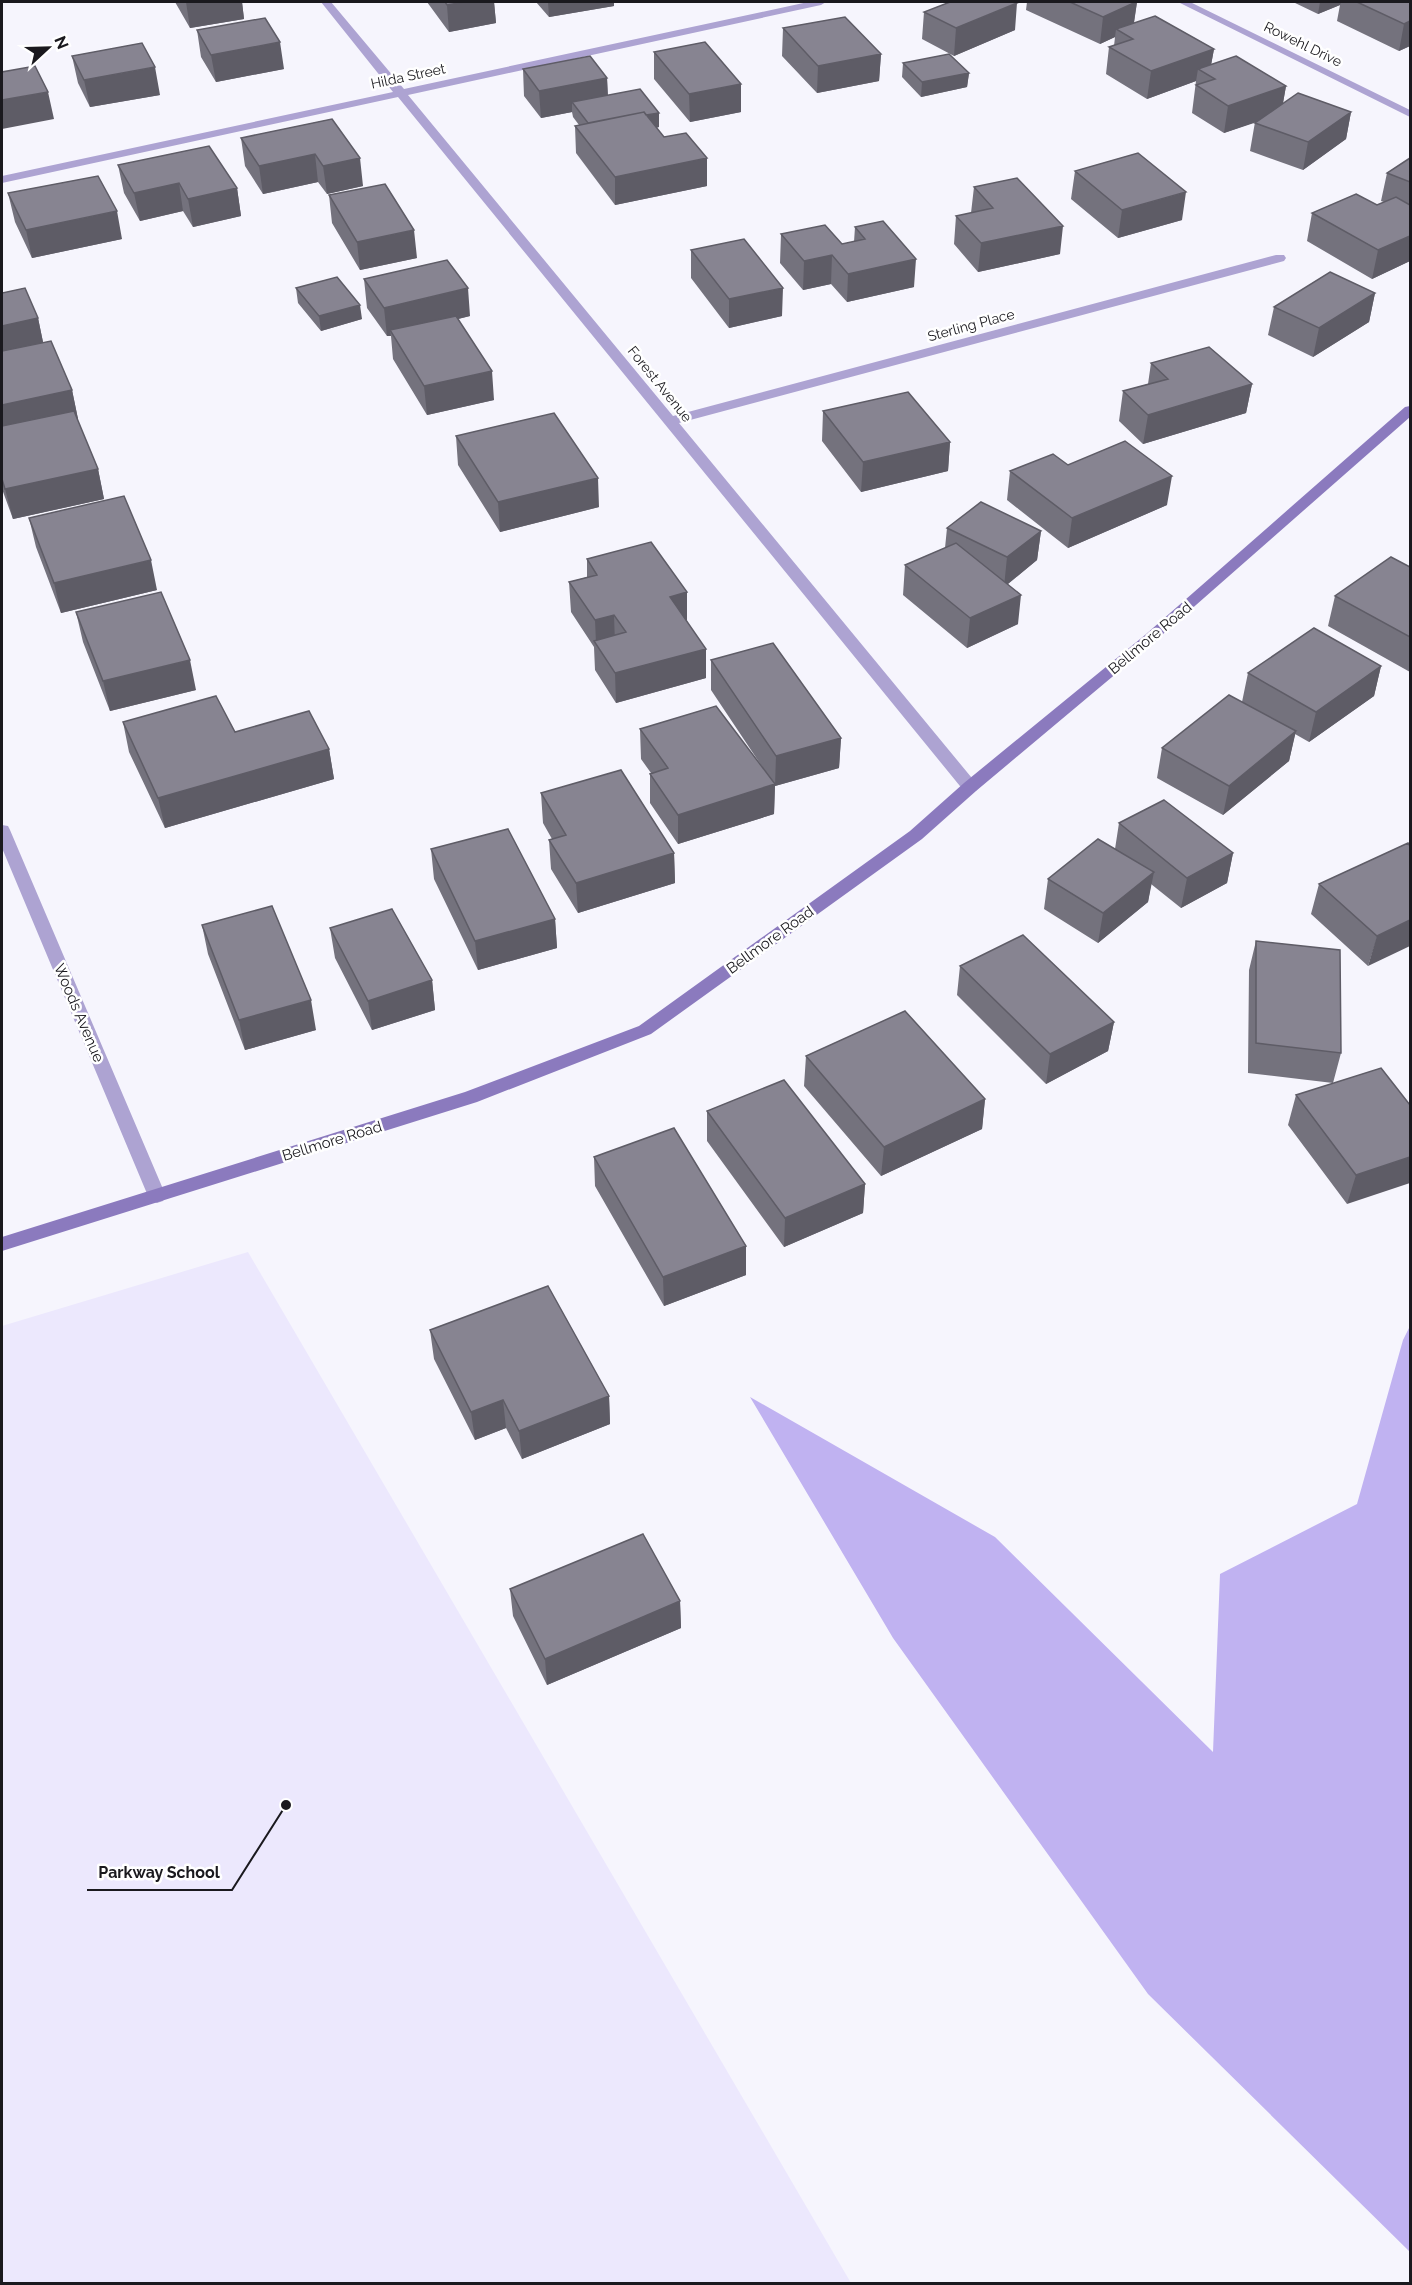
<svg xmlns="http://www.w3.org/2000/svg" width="1412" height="2285" font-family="Raleway,sans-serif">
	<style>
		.built { fill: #ece8fd }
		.forest { fill: #c0b2f1 }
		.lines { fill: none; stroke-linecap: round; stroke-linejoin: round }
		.minor { fill: #ada3d2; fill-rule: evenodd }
		.secondary { fill: #8b7abe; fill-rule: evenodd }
		.wall { fill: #74727d }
		.shaded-wall { fill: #5e5c66 }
		.building { fill: #878491; stroke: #5e5c66; stroke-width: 1.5 }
		.labels { text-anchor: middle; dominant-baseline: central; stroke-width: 5; stroke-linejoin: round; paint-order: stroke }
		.far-street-label { font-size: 14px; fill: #1a191e; stroke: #fff }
		.street-label { font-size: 15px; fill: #1a191e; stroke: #fff }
		.leader { fill: none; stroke: #1a191e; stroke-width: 2 }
		.callout-dot { fill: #1a191e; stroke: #fff; stroke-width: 2 }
		.callout-label { font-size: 16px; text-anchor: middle; font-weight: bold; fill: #1a191e; stroke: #fff; stroke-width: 5; stroke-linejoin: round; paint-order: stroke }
	</style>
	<rect width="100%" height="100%" fill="#f6f5fd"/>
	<path class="built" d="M248,1252L851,2283H2V1326Z"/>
	<path class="forest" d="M1410,1326V2252L1148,1994L893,1638L750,1397L995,1537L1213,1752L1220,1574L1357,1504L1403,1340Z"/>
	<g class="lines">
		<path class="minor" d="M321,2H331L404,89L808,2H826L821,5L408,95L673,416L1276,255H1284L1286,258L1284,261L679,423L976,783L978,787L976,791H964L398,97L2,183V176L393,92Z
			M1178,2H1190L1410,110V117Z
			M2,825L8,826L10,830L166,1196L163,1201L157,1203L151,1201L148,1196L2,848Z"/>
		<path class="secondary" d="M1410,406V417L1155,641L976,791L922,839L651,1034L477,1102L2,1251V1237L465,1092L639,1026L910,831L964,783L1145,635L1405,407Z"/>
	</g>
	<path class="wall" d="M175,2H242L244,19L190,28Z
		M427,2H494L496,23L449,32Z
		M536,2H614V6L549,17Z
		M1027,2H1137L1134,23L1214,49L1211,65L1286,86L1283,103L1351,112L1346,139L1303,170L1250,151L1255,122L1224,133L1192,113L1196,81L1147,99L1106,74L1109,47L1114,46L1115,37L1100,44L1026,10Z
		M1293,2H1410V46L1399,51L1337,21L1340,5L1318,14Z
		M924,12L1015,30L954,56L922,39Z
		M783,28L881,54L879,81L817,93L782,56Z
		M197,30L284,69L216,82L201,57Z
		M654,52L741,112L690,122L654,79Z
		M72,56L160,95L90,107L78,83Z
		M903,63L969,73L967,87L921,97L902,77Z
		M523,69L607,78L608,95L659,113V127L656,128L707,186L615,205L576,153L575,126L579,125L573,117L572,112L541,118L524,96Z
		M332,119L363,186L327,194L318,182L263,194L245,166L241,138Z
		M1410,158V261L1372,279L1307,241L1312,213L1377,205L1384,202L1381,201L1387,173Z
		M118,165L237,188L241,216L193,227L183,211L140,221L124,193Z
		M1075,171L1182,220L1118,238L1071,199Z
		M974,187L1060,254L978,272L954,244L956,216L971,213Z
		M8,193L122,239L32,258L15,222Z
		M329,195L417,258L360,270L332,223Z
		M855,227L914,287L847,302L831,284L803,290L780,263L781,234L842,244L854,242Z
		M691,250L782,316L729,328L691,278Z
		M364,279L470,316L458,319L494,400L427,415L393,359L391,336H387L367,308Z
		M296,288L362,319L321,331L298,303Z
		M2,293L38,318L43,342L72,390L78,419H77L98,469L104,499L13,519L2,489Z
		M1375,293L1369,322L1313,357L1268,335L1274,307Z
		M1151,363L1252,384L1246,413L1143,444L1119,421L1123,391L1148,384Z
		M823,411L950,442L948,471L861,492L822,441Z
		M456,436L599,507L500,532L458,465Z
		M1068,465L1167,505L1068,548L1007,500L1010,471Z
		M29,518L157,590L61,613L36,547Z
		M947,528L1041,531L1037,560L1008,584L1018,624L967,648L903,595L905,565L945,548Z
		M587,559L687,592V621L706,678L616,703L595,670L594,647L571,612L569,582L587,577Z
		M1410,567V672L1328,626L1335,596Z
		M76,612L196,690L110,711L83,642Z
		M711,660L841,738L839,768L775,786V785L774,814L678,844L650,803V774L651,773L641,759L640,729L767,774L711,690Z
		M1381,666L1374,696L1309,742L1295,734L1289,761L1223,815L1157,778L1162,748L1242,702L1248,673Z
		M123,722L235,732L329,749L334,779L165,828L129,752Z
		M541,793L674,853L675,883L578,913L551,869L549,840L552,839L543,823Z
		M1119,823L1233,853L1227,883L1181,908L1151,884L1148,902L1098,943L1044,909L1048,879L1115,849Z
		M1408,843L1368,966L1311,914L1319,884Z
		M431,849L555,919L557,948L478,970L434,879Z
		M202,925L316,1030L245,1050L208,954Z
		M330,928L432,980L435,1010L372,1030L335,958Z
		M1256,941L1341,1053L1333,1083L1248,1073L1249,970Z
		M960,966L1114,1022L1108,1051L1046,1084L957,995Z
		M806,1056L985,1099L982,1129L881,1176L804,1086Z
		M1296,1095L1410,1105L1347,1204L1288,1125Z
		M707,1111L865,1184L863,1213L784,1247L707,1141Z
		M594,1157L746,1246V1275L664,1306L595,1186Z
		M430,1330L609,1396L610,1424L522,1459L506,1428L475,1440L434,1359Z
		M510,1589L680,1601L681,1628L547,1685L513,1616Z"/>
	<path class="shaded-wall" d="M186,2H242L244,19L190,28Z
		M464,2H494L496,23L449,32L447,5Z
		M548,2H614V6L549,17Z
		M1137,2L1133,28L1116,29L1115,37L1100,44L1103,17Z
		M1320,2H1341L1340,5L1318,14Z
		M1017,3L1015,30L954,56L956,28Z
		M1410,21V46L1399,51L1404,24Z
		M280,42L284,69L216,82L211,55Z
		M1214,49L1209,76L1198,69L1196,81L1147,99L1151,71Z
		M881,54L879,81L817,93L818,66Z
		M155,67L160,95L90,107L84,80Z
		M969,73L967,87L921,97L922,82Z
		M607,78L608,105L572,102V112L541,118L539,91Z
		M741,84V112L690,122L689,94Z
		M1286,86L1281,114L1224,133L1228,106Z
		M48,92L54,119L2,129V100Z
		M1351,112L1346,139L1303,170L1308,142Z
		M659,113V127L591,140L590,126Z
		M315,154L318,182L263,194L259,166Z
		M360,158L363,186L327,194L323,166Z
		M707,158V186L615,205V177Z
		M179,183L183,211L140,221L134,193Z
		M237,188L241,216L193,227L188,199Z
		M1186,192L1182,220L1118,238L1122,210Z
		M117,211L122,239L32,258L26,230Z
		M1063,226L1060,254L978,272L981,243Z
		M414,230L417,258L360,270L357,242Z
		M1410,236V261L1372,279L1378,250Z
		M832,255L831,284L803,290L804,261Z
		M916,259L914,287L847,302L848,274Z
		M468,288L470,316L393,335L390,330L391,336H387L384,308Z
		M783,288L782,316L729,328V299Z
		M1375,293L1369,322L1313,357L1319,328Z
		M360,305L362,319L321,331L319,316Z
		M38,318L44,347L2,356V326Z
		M492,371L494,400L427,415L424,386Z
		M1252,384L1246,413L1143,444L1148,415Z
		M72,390L78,419L2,436V405Z
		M950,442L948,471L861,492L863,462Z
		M98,469L104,499L13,519L5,489Z
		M1172,476L1167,505L1068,548L1072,518Z
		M598,478L599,507L500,532L498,502Z
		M1041,531L1037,560L1004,587L1007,557Z
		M151,560L157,590L61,613L54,583Z
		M687,592V622L670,597Z
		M1021,595L1018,624L967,648L970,618Z
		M614,615L615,644L596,643L595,620Z
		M706,649V678L616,703L615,673Z
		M190,660L196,690L110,711L103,681Z
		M1381,666L1374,696L1309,742L1316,712Z
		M1296,731L1289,761L1223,815L1229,786Z
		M841,738L839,768L775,786L776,756Z
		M329,749L334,779L165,828L158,798Z
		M775,784L774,814L678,844V815Z
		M674,853L675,883L578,913L576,883Z
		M1233,853L1227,883L1181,908L1187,878Z
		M1154,872L1148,902L1098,943L1103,913Z
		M555,919L557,948L478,970L475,941Z
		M1410,920V946L1368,966L1377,936Z
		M432,980L435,1010L372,1030L368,1001Z
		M311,1000L316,1030L245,1050L239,1020Z
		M1114,1022L1108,1051L1046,1084L1050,1054Z
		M985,1099L982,1129L881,1176L884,1147Z
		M1410,1157V1183L1347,1204L1356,1175Z
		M865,1184L863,1213L784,1247L785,1218Z
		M746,1246V1275L664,1306L663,1277Z
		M609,1396L610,1424L522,1459L519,1431Z
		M503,1400L506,1428L475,1440L471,1412Z
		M680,1601L681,1628L547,1685L545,1659Z"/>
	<path class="building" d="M445,2H464L447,5Z
		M950,2H1015L1017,3L956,28L924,12Z
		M1070,2H1136L1103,17Z
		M1357,2H1410V21L1404,24Z
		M1155,16L1214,49L1151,71L1109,47L1133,39L1116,29Z
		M845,17L881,54L818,66L783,28Z
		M265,18L280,42L211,55L197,30Z
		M705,42L741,84L689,94L654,52Z
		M142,43L155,67L84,80L72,56Z
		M949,54L969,73L922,82L903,63Z
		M590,56L607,78L539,91L523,69Z
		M1236,56L1286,86L1228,106L1196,85L1215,79L1198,69Z
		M35,66L48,92L2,100V72Z
		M640,89L659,113L646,115L644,112L588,123L572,102Z
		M1298,93L1351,112L1308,142L1255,123Z
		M644,112L664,137L686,133L707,158L615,177L575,126Z
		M332,119L360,158L323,166L315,154L259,166L241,138Z
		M209,146L237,188L188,199L179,183L134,193L118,165Z
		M1138,153L1186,192L1122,210L1075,171Z
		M1410,158V182L1387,173Z
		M98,176L117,211L26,230L8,193Z
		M1017,178L1063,226L981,243L956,216L993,208L974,187Z
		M385,184L414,230L357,242L329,195Z
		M1356,194L1377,205L1396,197L1410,205V236L1378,250L1312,213Z
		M883,221L916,259L848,274L832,255L804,261L781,234L825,225L842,244L865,239L855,227Z
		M744,239L783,288L729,299L691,250Z
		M447,260L468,288L384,308L364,279Z
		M1330,272L1375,293L1319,328L1274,307Z
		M337,277L360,305L319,316L296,288Z
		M25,288L38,318L2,326V293Z
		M456,316L492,371L424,386L390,330Z
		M51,341L72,390L2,405V351Z
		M1209,347L1252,384L1148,415L1123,391L1168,379L1151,363Z
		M908,392L950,442L863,462L823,411Z
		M74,411L98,469L5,489L2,479V426Z
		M554,413L598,478L498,502L456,436Z
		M1125,441L1172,476L1072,518L1010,471L1053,454L1068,465Z
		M124,496L151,560L54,583L29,518Z
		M981,502L1041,531L1007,557L947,528Z
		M651,542L687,592L670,597L706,649L615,673L594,641L626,632L614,615L595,620L569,582L597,575L587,559Z
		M956,543L1021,595L970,618L905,565Z
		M1391,557L1410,567V637L1335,596Z
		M161,592L190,660L103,681L76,612Z
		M1314,628L1381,666L1316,712L1248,673Z
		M773,643L841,738L776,756L711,660Z
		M1229,695L1296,731L1229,786L1162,748Z
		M216,696L235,732L309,711L329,749L158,798L123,722Z
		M716,706L775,784L678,815L650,774L668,768L640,729Z
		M621,770L674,853L576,883L549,840L566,835L541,793Z
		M1164,800L1233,853L1187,878L1119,823Z
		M508,829L555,919L475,941L431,849Z
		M1098,839L1154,872L1103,913L1048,879Z
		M1408,843L1410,846V920L1377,936L1319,884Z
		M272,906L311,1000L239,1020L202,925Z
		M392,909L432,980L368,1001L330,928Z
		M1023,935L1114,1022L1050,1054L960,966Z
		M1256,941L1340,950L1341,1053L1256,1043Z
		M905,1011L985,1099L884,1147L806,1056Z
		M1381,1068L1410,1105V1157L1356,1175L1296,1095Z
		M784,1080L865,1184L785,1218L707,1111Z
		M674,1128L746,1246L663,1277L594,1157Z
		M548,1286L609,1396L519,1431L503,1400L471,1412L430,1330Z
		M643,1534L680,1601L545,1659L510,1589Z"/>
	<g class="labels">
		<g class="far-street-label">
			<text transform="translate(1303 44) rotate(26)">Rowehl Drive</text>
			<text transform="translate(408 76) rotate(-12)">Hilda Street</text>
			<text transform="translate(971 325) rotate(-15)">Sterling Place</text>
			<text transform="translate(660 384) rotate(51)">Forest Avenue</text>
		</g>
		<g class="street-label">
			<text transform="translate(1150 638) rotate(-40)">Bellmore Road</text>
			<text transform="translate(770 940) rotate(-36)">Bellmore Road</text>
			<text transform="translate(79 1013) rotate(67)">Woods Avenue</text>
			<text transform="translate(332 1141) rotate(-17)">Bellmore Road</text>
		</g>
	</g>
	<path class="leader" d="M286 1805L232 1890H87"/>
	<circle class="callout-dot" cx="286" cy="1805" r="6"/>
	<g class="callout-label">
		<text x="159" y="1878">Parkway School</text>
	</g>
	<rect width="1412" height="2285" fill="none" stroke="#1a191e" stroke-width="6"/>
	<g transform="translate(48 48) rotate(68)" stroke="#ffffff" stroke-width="4.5" paint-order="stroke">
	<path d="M0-4.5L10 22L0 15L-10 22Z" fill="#1a191e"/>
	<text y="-9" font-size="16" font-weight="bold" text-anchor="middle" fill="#1a191e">N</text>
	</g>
</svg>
